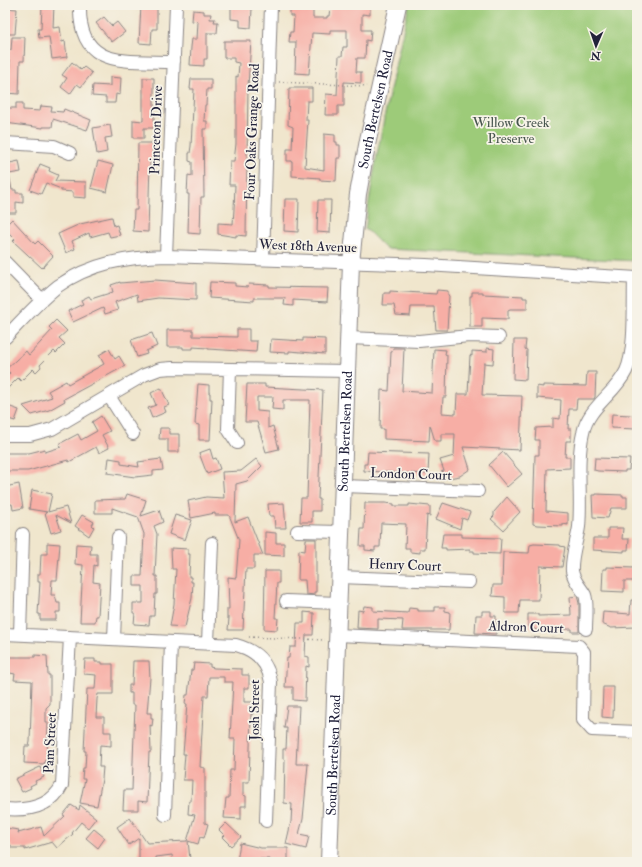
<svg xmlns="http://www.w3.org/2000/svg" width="642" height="867" font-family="'IM FELL Double Pica',serif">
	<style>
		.green { fill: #9dcb79; stroke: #60765a }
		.building { fill: #f7aea5 }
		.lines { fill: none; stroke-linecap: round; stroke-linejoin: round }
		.minor-casing { stroke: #898484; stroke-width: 14 }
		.major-casing { stroke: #898484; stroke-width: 18 }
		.path { stroke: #898484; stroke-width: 1.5; stroke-dasharray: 1 3; stroke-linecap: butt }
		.minor { stroke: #fff; stroke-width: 12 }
		.major { stroke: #fff; stroke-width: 16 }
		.labels { text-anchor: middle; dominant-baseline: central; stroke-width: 3.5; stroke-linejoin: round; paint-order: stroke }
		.street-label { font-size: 14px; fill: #22223b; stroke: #f7f3e8 }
		.park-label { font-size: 14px; fill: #47554e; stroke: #f7f3e8 }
	</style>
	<rect width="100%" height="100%" fill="#f7f3e8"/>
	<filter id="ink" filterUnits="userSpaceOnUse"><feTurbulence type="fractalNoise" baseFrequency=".025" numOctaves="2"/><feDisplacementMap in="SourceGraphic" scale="8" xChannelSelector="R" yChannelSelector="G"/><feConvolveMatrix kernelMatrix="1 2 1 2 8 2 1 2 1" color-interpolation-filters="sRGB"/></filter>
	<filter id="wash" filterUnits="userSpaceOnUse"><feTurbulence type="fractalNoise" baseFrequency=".012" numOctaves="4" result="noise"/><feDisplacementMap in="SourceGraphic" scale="16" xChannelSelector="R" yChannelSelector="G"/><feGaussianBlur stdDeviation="0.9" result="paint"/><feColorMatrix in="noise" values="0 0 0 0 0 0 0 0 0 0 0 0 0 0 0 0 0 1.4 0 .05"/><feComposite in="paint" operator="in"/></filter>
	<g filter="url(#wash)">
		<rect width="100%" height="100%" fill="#f0e6cd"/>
		<path class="green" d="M409,5H637V261L386,249L368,231L365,230C375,154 392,80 409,5Z"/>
		<g id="blocks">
			<path class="building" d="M42,5H54L53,28L60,27L62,42L65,41L67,57L52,59L49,37L39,38L38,29H41Z
				M141,5H157V29H152L151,44L139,43Z
				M347,5H370V15L362,14V30H371L370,41L366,40L365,58H357L356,72H361V83L344,82V106H338V115H325L326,94L337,95L339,56H342L343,47H347V30H330V34L312,33L309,74L295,73L296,42H289L290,32H293L294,16H290V6L313,7V18H327V16H329L330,7H347Z
				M231,7L252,8L251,28L240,27V20L231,19Z
				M5,8L17,9L15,34H5Z
				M193,10L204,11V14H211L210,19H215L214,22H218L217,33H207V59H204V66L190,65L191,47L192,39H197L198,22L192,21Z
				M104,17L112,26L117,22L125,32L112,42L96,23Z
				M12,37H25L24,61H20L19,94L5,93V81H9L10,61L5,60V50H11Z
				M224,41H251L248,86L246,236L236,235V237L218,234V223L233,224L234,209L235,185H229L230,161H234L236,144V76L238,77L239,63L234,62V58H224Z
				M72,62L81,70L84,67L92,73L81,87L77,84L70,94L61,87L67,78L62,75Z
				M110,77L121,78L120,95L116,94L115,103H106V97L92,96L93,85L110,86Z
				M143,78H154V128H144V138H133V120L143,121Z
				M191,79H211V89H207L206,105H205L204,121H207V129H203L204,197H201L200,234L188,233L189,194H187L188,175L192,176V162L189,161V153H190L191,146L194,89H190Z
				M289,88H312V101H307L306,120H308L305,167L324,170V134L335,135V142H337V145H340V158H337L336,181L320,180V178L292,176V161H287V149H292L293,127L288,125Z
				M16,103H23V110L40,111L41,106L52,107L51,111L63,112L64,109L91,120L87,130L53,119L52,127H43V128L5,123V108H16Z
				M110,125L112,137L105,138L107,152L97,154L93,128Z
				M138,143H153L152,162H150L148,232L133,231L134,210H137Z
				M19,161L21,172L9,174L12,190H16V193H23V203L16,202V213H5V164Z
				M98,161L113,165L107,192L91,188Z
				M40,164L50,168L49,171L58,175L55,181L86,182V198L73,197V192L61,191V189L46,183L41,194L30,190Z
				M285,199H299L298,232L284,231Z
				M318,200H331L330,233L317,232Z
				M112,217L114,226L117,225L120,235L110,237L108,232L90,237L89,233L72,241L75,249L66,253L58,234L80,224Z
				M12,219L35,244L38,241L53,256L42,268L13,241L15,239L5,229V226Z
				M155,280L196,283V300L158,298L138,301L137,294L115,302L118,310L105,314L103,308L73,322L68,311L83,304L81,300L89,296L91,299L113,292L111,285L120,282V283Z
				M210,282L235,283V286L248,287L249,284L269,285V287L328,288L327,302L293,300V306L284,305L285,298H254V301L209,298Z
				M437,290L448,291V295L449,296L447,330H436L434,307H411L410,316L396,315L394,305H383L384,293H390V291L436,294Z
				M472,292H483V294L523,296V298H527V309H510L508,310V319L482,318V327H470V296H472Z
				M56,320L67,331L59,338L65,344L56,353L54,351L40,365L41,367L36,372L33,369L21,381L18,378L5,391V377L10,373L6,369L26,351L29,355L52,330L49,327Z
				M237,329H249V341H257L256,352L208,349V348L193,347V349H183V347H167V330H193V336L237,337Z
				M152,333L157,346L146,351L147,354L137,357L131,340Z
				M303,338L325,339V354L289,351V353L270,352L271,339L303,341Z
				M514,340H526L525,349L527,350L526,380L513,379Z
				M393,348H404L402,391L432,393L434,349L446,350L445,354L447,355L446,397H443L442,413L456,414L457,394H468L470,355L472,356V351L487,352V348L494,349L493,364L484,363L482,395L522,396L520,450L463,447L470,469L460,476L443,479L441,472L444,471L440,460L454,456L455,434H441V441H435L430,425L429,441L384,439V429H380L381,390L389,391L391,352H392Z
				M109,349L115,359L119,356L125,366L64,399L65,401L49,410L32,415L23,406L52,397L48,391L66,381L68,384L104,364L99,355Z
				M587,372H596L595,397L594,399H577L576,409H569L568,429H571V441H566L565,457H570V468L547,469L546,511L568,513V525L563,524V526L537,525L533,524L535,455H539V440H535L536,428L553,427V418L560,419L561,400L537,398V386L543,387V385L586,386Z
				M198,384L209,385V393H210V399H212L210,440H199V425L195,424Z
				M247,384H265V387L323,390L318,499H320V511H312V522H300L301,498H307L310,400H283V410L272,409L273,397H257V411L268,412V428L273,426L279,449L266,452L257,422H245Z
				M161,388L169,405L164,407L166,412L152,418L148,408L156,405L151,393Z
				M5,405L19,410L15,421L5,418Z
				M612,414L630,415L636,417V429L611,428Z
				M101,416L110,431L102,435L109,448L99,453L96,447L69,462L68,460L28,471H5V453H29L45,449V452L61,447L59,444L78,434L81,440L97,431L92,422Z
				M160,428H169V434H179V452H168V439H159Z
				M210,449L213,459L216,458L220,469L207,474L199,453Z
				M368,452L429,454L428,474L364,471V464H367Z
				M503,452L522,474L507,487L489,465Z
				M109,458L121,460V464L139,467L138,462L161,459L163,470L153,471V475L135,477L107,473Z
				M595,458L630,459L629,470H625V472L598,471L594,470Z
				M256,459L262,466L247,481L236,484L235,522L248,517L263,555H254V569H246L243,630H228L229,618H227V609H229L228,577L236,578L239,540L229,515H215V513L191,518L188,501L206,497L224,498L222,472L241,471Z
				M19,484L23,508L13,510L12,504L5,505V487Z
				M32,490L52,494L48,512L66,507L71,523L56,515L61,530L51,533L45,513L47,512L29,509Z
				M127,494L146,500L141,516L159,510L163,522L154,526L157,534L155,576H157V594H155L154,616H150L149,625L134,624L135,613H133V603H143V586H134V576H142L144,534L138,517L112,508V513H95V500L125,499Z
				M596,494L623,495V497H627V508H611L608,518L593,517L592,495H596Z
				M507,497L520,512L503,530L491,519L494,516V512Z
				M284,503L286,528H275L274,516H269L268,504Z
				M365,503H385L394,504V506H409V504L430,506V516L427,515L425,549H420V553L410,552V548H405L406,524L381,523L380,547H375V551L365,550V546H360L361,529H364Z
				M443,503L470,512L467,520L462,518L460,529L436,519Z
				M82,515L94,522L92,525L94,527L89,536L75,526Z
				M175,515L192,520L185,540L169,534Z
				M608,528H623L622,539H629L628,550H624V552L593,550V538H608Z
				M265,532L276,533V543H284V556L265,555Z
				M443,534H462V537L501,538L500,554L474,553V551H470V549L446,550V548H441Z
				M306,539H316V592H314V595L306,594L305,580H298L299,550L305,551Z
				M47,543L60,544L57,580H52L51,595H55L57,603H60V612H56V620H40V614H38L40,582H38V574H40L41,554H47Z
				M76,544L91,545L90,554H97V566L94,565L93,582L100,583L98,616H96L95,622H80L83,565L75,564Z
				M534,544L560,545V546L565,547L562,567L540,566L539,600H520L519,613H505V597L492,596L493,585H502L503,552L529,553L530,545Z
				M171,548L188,549V554H190L189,577H191V582H193L192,598L185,627L170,626L174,604L176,569H172Z
				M607,567L634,568V570H637V581H624V592L602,591L603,569H607Z
				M265,571H279V583H277L275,618H278L277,630L264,629Z
				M577,596L579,603V632H572V629L537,630L532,628V627H528V614H538V616L571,615L570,597Z
				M631,600H637V625H635V627L611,628L602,624L603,612L630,614Z
				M364,606L373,607V611L408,613L409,608L418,609V611H435V607H445V611L450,612L449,630H402L403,620L378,619V629L357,628L358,610L363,611Z
				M482,611H491V616H496V634L475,633L476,615H482Z
				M304,612L314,613L313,635H306L305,656L309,657V667L306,666L305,701L293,700V687H285L287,658H289L290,647H296L297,623H304Z
				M35,655L47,656L48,675H50V704L46,708V722H48L47,760H45L44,764L24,763L25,746H29L30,742L32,681L14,680L15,674L5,672V657H35Z
				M85,659H95V662H102V664H113V694H98L97,699L96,717H104V732H111V746L100,745L99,767H103L102,779L97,806L80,803L85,779H82L83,768H85L86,751H84L87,689H95L96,675L84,674Z
				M133,661H149L150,678L147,713H151V718H153L152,726L150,725L151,752H149L147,802L138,801V810H123L124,790H132L135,705H132V693H129V685H132Z
				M194,663L210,664V667L214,668L242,669V675H249V688H244V702H253V714H251L249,782H243V795L246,796V806H241V819L224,818L226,798H229L230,770H234L235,739H230L233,682H224V677H209L208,696H204L200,767L205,768V823L208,824L204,838L200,837L198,844L188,841L190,859L183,860V861L173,862L172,855L156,857V861H139V838L129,845L117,827L130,818L147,843L187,841L195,815L188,814L189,801H191L192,780H183L185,754H183L187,704H185L186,695H188L191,670H193Z
				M603,687H614L613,718L602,717Z
				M287,706H299L296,764H308L303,819L299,834L309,836L306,849L286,844L291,822L292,804L284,803L285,759H283V749H286L287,728H284Z
				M40,767L44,777L35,781L36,783L30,786L31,788L22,792L15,779Z
				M71,805L79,810L80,805L96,818L88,828L81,822L72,833L73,834L57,848L52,842L25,850V848H11V845H5V828L19,830L18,833L41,827L44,836L65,816L63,815Z
				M226,823L241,837L231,846L222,837L224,835L219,830Z
				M94,829L105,838L98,848L86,838Z
				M240,843L261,848H288V862H270V859H255L254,862L237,861Z"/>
		</g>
	</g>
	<g filter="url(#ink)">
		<use href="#blocks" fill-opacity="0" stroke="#898484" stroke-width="1"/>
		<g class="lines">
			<g class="minor-casing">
				<path id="minor" d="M80,5C78,70 126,60 174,62
					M5,143L54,146L70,153
					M166,256L176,5
					M263,259L271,5
					M5,262L42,300
					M5,338C22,320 39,301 58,286C91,263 128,257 166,256L426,265L637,278
					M348,338L419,341L469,336L499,337
					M230,369L228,429L237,443
					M109,396L133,434
					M5,435H30L52,429L144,375L160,369L172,368L347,371
					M343,486L478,491
					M297,531L341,532
					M339,577L469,582
					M286,601L338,603
					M586,629C586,621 588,602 585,595C581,587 574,582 572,571C571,556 577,541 579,527C582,496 576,463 583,433C588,407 615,394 626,371C636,350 633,303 634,278
					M5,634L236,645C255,650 268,662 271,682L266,821
					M20,634L23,534
					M337,635L579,646L584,652L583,720L592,730L637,732
					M114,639L118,537
					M208,643L212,543
					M5,809C28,811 51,807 62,785L70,637
					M165,815L171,642"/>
			</g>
			<g class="major-casing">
				<g id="major">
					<path id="s1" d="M329,862L351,263L358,194L368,140L398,5"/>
				</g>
			</g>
			<path class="path" d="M279,82L367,86
				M249,637L325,640"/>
			<use href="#minor" class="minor"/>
			<use href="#major" class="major"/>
		</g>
	</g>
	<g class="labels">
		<g class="street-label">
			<text stroke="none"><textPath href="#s1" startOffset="755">South Bertelsen Road</textPath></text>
			<text transform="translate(156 130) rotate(-88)">Princeton Drive</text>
			<text transform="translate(252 132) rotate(-88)">Four Oaks Grange Road</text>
			<text transform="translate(308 246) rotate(2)">West 18th Avenue</text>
			<text stroke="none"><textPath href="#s1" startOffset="431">South Bertelsen Road</textPath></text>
			<text transform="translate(411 474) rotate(2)">London Court</text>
			<text transform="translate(405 565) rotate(2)">Henry Court</text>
			<text transform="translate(526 627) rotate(2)">Aldron Court</text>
			<text transform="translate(254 710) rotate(-90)">Josh Street</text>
			<text transform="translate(50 743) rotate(-87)">Pam Street</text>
			<text stroke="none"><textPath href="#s1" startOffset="107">South Bertelsen Road</textPath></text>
		</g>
		<g class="park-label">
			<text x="511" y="122">Willow Creek<tspan x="511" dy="16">Preserve</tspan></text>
		</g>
	</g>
	<rect width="642" height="867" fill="none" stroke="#f7f3e8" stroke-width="20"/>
	<g transform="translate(596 46) rotate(182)" stroke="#f7f3e8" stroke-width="3" paint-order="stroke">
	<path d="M0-3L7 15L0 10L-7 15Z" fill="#22223b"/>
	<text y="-6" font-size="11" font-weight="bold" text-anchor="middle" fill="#22223b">N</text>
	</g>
</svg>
